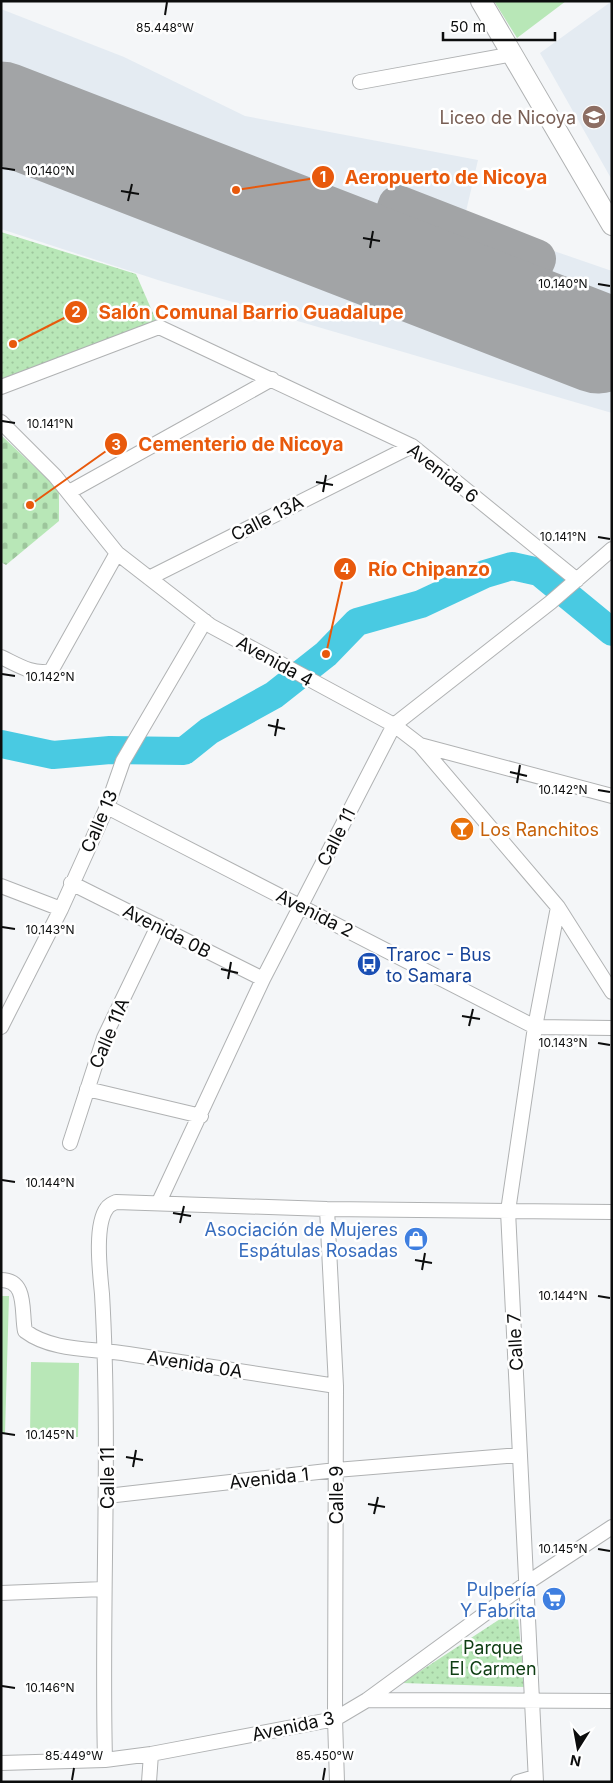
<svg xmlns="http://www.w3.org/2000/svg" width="613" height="1783" font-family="Inter,sans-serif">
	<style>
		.built { fill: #e4ebf2 }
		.cemetery { fill: url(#cemetery-stones) }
		.park { fill: url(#park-dots) }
		.pitch { fill: #b8e7b7 }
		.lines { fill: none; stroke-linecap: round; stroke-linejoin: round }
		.river { stroke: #49cae2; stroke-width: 28 }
		.taxiway { stroke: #a2a4a6; stroke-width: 40 }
		.runway { stroke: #a2a4a6; stroke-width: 101 }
		.minor-casing { stroke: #b0b2b3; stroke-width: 16 }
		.secondary-casing { stroke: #b0b2b3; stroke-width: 22 }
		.minor { stroke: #fff; stroke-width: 14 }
		.secondary { stroke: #fff; stroke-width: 20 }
		.ticks { fill: none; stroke: #0c0d0d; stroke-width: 2 }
		.labels { text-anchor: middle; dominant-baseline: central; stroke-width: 5; stroke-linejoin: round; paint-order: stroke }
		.education-label { font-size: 18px; fill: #785e54; stroke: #fff; text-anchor: end }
		.street-label { font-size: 18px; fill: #0c0d0d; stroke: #fff }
		.food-label { font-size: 18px; fill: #c56008; stroke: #fff; text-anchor: start }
		.transit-label { font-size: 18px; fill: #164399; stroke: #fff; text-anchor: start }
		.shop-label { font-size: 18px; fill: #366cbe; stroke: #fff; text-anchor: end }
		.park-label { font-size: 18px; fill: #0e3d12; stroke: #fff }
		.ticks-label { font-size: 12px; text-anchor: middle; fill: #0c0d0d; stroke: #fff; stroke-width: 5; stroke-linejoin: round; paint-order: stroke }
		.leader { fill: none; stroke: #e8590c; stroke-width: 2 }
		.callout-dot { fill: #e8590c; stroke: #fff; stroke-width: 2 }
		.mark-label { font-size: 15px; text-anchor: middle; font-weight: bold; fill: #fff }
		.callout-label { font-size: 19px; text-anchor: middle; font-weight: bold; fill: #e8590c; stroke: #fff; stroke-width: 5; stroke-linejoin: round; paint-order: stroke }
	</style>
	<defs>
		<pattern id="cemetery-stones" width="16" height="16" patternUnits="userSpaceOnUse" patternTransform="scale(1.25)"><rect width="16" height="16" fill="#b8e7b7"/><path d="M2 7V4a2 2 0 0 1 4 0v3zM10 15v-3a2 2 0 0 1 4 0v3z" fill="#9dc59c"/></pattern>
		<pattern id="park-dots" width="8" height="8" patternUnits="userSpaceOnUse" patternTransform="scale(1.25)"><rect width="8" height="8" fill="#b8e7b7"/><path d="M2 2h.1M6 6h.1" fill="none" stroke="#9dc59c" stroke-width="1.8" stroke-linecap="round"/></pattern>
	</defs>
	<rect width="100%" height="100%" fill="#f4f6f8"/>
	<path class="built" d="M612,1V180L540,53Z
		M1,9L124,57L245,116L478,160L464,220L612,271V413L161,281L1,229Z"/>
	<path class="cemetery" d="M1,435L59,490V521L6,565L1,562Z"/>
	<path class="park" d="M1,232L136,274L159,327L1,387Z
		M517,1608L525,1687L402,1683Z"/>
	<path class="pitch" d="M494,1H566L517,38Z
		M1,1296H9L5,1433H1Z
		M31,1362L79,1363L78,1437H30Z"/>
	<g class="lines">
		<path class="river" d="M1,744L53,755L110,750L184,751L209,731L274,695L326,654L357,622L421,604L485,574L512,566L539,572L612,632"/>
		<path class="taxiway" d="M379,258L398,205L536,259L513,310"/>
		<path class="runway" d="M1,112L598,343"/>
		<g class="minor-casing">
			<path id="minor" d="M360,82L513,54
				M1,387L159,327L412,446L577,580
				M1,422L55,476L117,553L211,626L394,725L420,745L612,796
				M69,492L272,379
				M149,578L412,446
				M1,657C18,665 32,675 51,671L117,553
				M420,745L558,907L612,992
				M107,807L535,1027L612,1028
				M71,883L263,979
				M1,886L61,909
				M1,1027L61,909L107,807L123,761L205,621
				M87,1089L201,1116
				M70,1143L104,1038L158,926
				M159,1202L263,979L394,725L551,602L612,549
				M327,1209L336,1386L335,1719L337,1782
				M1,1280C28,1280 21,1312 25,1331C53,1352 94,1348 128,1354C197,1365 267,1375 336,1386
				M107,1496L336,1470L520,1455
				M1,1593L104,1589
				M367,1700L612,1701
				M105,1760C101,1604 111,1449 102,1294C100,1273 94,1225 107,1208C108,1206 113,1203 116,1202L327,1209L612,1212
				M1,1763L105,1760L151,1754L335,1719L367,1700L527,1583L612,1527
				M149,1782L151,1754
				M518,1782L535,1777
				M536,1782L508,1211L535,1027L558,907"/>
		</g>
		<g class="secondary-casing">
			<path id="secondary" d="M481,1L612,225"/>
		</g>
		<use href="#minor" class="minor"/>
		<use href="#secondary" class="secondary"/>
	</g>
	<path class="ticks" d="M165,15L167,2M2,168L15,170M121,191L139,194M128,201L132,184M363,238L380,241M370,248L373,231M598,284L610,286M2,421L15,423M316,482L333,485M323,492L326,475M598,537L610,539M2,674L15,676M268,725L285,729M275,736L278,719M510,772L527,776M517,783L520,765M598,790L610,792M2,927L15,929M221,969L238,973M228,979L231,962M462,1016L480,1019M469,1026L473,1009M598,1043L610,1045M2,1180L15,1182M173,1213L191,1216M180,1223L184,1206M415,1260L432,1263M422,1270L425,1253M598,1296L610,1298M2,1433L15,1435M126,1457L143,1460M133,1467L136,1450M368,1504L385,1507M374,1514L378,1497M598,1549L610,1551M2,1686L15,1688M72,1780L74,1768M323,1780L325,1768"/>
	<defs>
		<g id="school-disc" transform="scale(1.25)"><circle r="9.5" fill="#8d6e63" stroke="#fff"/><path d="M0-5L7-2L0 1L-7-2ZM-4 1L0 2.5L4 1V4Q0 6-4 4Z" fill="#fff"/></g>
		<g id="bar-disc" transform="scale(1.25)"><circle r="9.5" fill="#e8710a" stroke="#fff"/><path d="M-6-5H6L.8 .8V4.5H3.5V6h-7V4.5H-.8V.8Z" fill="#fff"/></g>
		<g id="bus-disc" transform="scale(1.25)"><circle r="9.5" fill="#1a4fb4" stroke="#fff"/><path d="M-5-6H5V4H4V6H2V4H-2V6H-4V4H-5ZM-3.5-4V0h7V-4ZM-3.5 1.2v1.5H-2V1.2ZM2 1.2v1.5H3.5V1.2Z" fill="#fff"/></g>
		<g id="shop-disc" transform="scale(1.25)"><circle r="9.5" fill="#3f7fe0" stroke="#fff"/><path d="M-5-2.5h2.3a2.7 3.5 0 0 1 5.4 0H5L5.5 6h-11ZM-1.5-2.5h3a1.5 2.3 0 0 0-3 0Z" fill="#fff"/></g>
		<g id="supermarket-disc" transform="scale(1.25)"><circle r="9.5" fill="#3f7fe0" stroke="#fff"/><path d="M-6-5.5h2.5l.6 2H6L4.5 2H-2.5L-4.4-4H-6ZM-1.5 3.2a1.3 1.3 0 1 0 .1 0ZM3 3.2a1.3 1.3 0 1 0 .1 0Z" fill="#fff"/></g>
	</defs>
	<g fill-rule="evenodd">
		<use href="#school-disc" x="594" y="117"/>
		<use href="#bar-disc" x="462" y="829"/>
		<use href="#bus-disc" x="369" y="964"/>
		<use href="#shop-disc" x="416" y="1239"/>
		<use href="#supermarket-disc" x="554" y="1599"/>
	</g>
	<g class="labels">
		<g class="education-label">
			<text x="576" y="117">Liceo de Nicoya</text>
		</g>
		<g class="street-label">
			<text transform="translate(443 473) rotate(38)">Avenida 6</text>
			<text transform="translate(267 518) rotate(-27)">Calle 13A</text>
			<text transform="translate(275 661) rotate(29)">Avenida 4</text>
			<text transform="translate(99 821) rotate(-67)">Calle 13</text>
			<text transform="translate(336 837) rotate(-63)">Calle 11</text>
			<text transform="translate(315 913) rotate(27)">Avenida 2</text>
			<text transform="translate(167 931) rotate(27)">Avenida 0B</text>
			<text transform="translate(109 1033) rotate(-67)">Calle 11A</text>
			<text transform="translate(515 1342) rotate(-93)">Calle 7</text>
			<text transform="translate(195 1364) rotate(9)">Avenida 0A</text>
			<text transform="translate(107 1478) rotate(-90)">Calle 11</text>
			<text transform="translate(269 1478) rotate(-6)">Avenida 1</text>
			<text transform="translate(336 1495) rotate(-90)">Calle 9</text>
			<text transform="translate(293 1726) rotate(-12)">Avenida 3</text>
		</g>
		<g class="food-label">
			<text x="480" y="829">Los Ranchitos</text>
		</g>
		<g class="transit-label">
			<text x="386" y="954">Traroc - Bus<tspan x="386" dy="21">to Samara</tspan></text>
		</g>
		<g class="shop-label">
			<text x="398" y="1229">Asociación de Mujeres<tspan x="398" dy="21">Espátulas Rosadas</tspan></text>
			<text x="536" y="1589">Pulpería<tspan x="536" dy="21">Y Fabrita</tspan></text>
		</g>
		<g class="park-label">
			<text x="493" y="1647">Parque<tspan x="493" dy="21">El Carmen</tspan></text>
		</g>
	</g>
	<g class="ticks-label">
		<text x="165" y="32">85.448°W</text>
		<text x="50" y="175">10.140°N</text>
		<text x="563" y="288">10.140°N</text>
		<text x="50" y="428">10.141°N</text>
		<text x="563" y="541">10.141°N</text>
		<text x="50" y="681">10.142°N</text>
		<text x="563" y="794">10.142°N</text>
		<text x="50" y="934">10.143°N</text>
		<text x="563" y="1047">10.143°N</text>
		<text x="50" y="1187">10.144°N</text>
		<text x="563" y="1300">10.144°N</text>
		<text x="50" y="1439">10.145°N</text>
		<text x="563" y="1553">10.145°N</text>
		<text x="50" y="1692">10.146°N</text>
		<text x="74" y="1760">85.449°W</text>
		<text x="325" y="1760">85.450°W</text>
	</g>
	<path class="leader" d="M236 190L323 177M13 344L76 312M30 505L116 444M326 654L345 569"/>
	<g class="callout-dot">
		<circle cx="236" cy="190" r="5"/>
		<circle cx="13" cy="344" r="5"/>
		<circle cx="30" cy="505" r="5"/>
		<circle cx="326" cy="654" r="5"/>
		<circle cx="323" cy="177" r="12"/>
		<circle cx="76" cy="312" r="12"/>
		<circle cx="116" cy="444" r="12"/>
		<circle cx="345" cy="569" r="12"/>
	</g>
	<g class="mark-label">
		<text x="323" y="182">1</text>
		<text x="76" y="317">2</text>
		<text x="116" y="450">3</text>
		<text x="345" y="574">4</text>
	</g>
	<g class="callout-label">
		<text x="446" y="184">Aeropuerto de Nicoya</text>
		<text x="251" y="319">Salón Comunal Barrio Guadalupe</text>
		<text x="241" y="451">Cementerio de Nicoya</text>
		<text x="429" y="576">Río Chipanzo</text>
	</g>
	<rect width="613" height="1783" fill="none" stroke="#0c0d0d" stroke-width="5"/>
	<g transform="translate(578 1748) rotate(191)" stroke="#ffffff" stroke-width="4" paint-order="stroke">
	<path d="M0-4L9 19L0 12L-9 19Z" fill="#0c0d0d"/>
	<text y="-8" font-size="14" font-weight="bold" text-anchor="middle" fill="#0c0d0d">N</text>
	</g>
	<path d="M443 32v8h112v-8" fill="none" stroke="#0c0d0d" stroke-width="2.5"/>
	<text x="450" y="32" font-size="15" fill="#0c0d0d" stroke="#ffffff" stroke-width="4" paint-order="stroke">50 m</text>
</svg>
